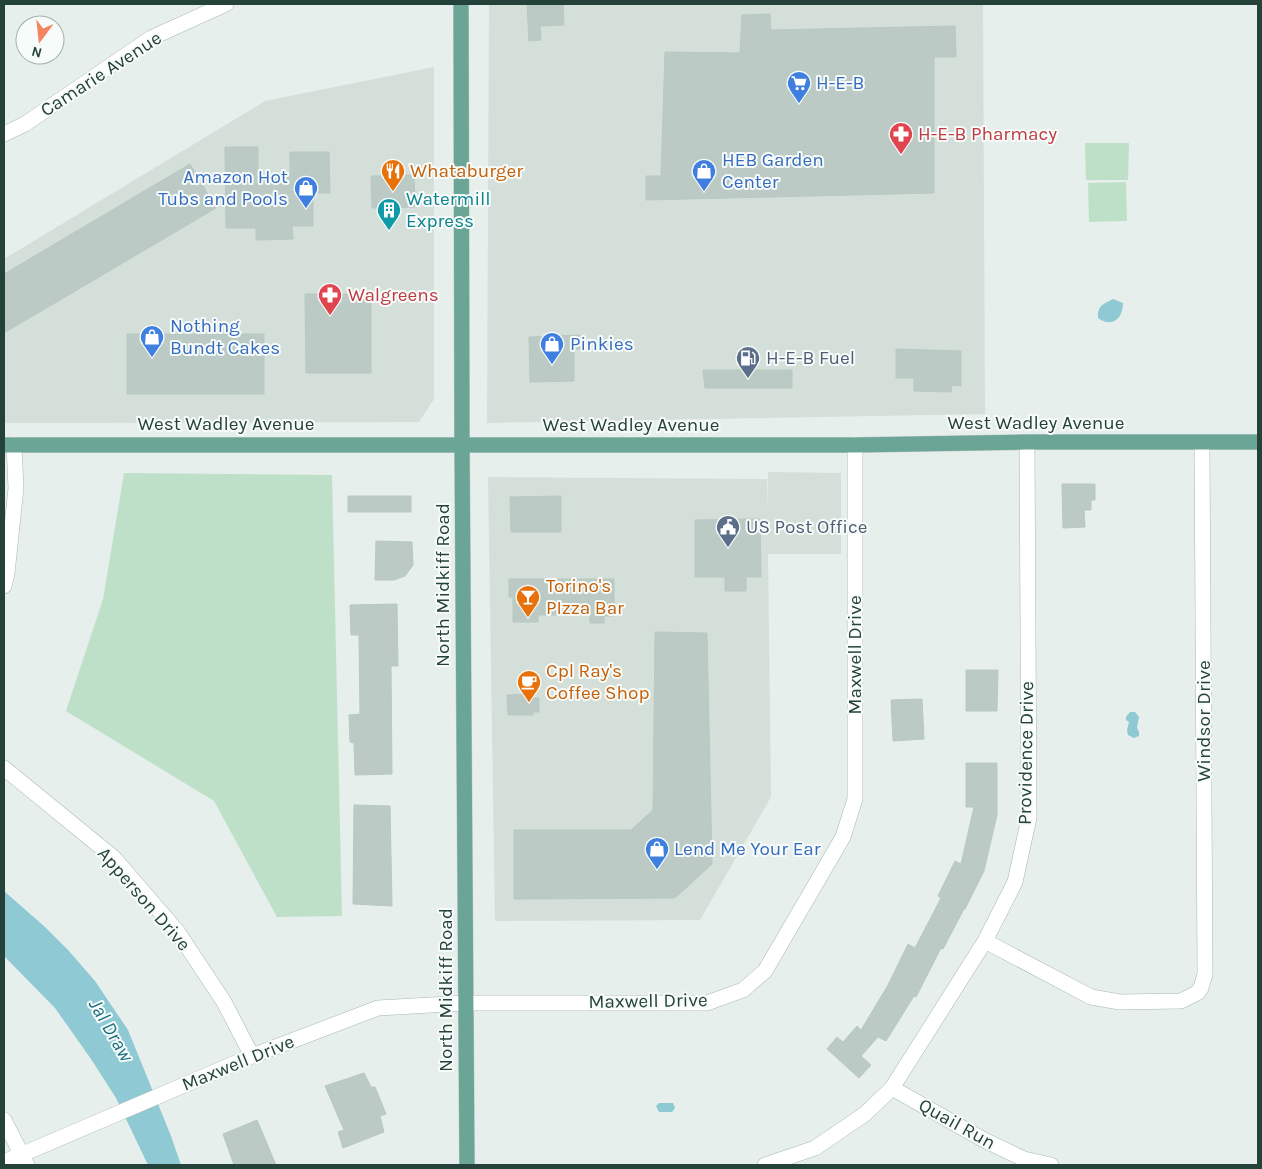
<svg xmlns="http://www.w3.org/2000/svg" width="1262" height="1169" font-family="Karla,sans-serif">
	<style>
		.built { fill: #d4dfda }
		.green { fill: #bfe0c8 }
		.water { fill: #8ec9d4 }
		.building { fill: #bbcac4; stroke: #b8c9c2 }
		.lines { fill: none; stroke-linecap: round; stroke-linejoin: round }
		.minor-casing { stroke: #a8b8b2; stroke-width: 16 }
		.major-casing { stroke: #c2cac8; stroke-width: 16 }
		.minor { stroke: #fff; stroke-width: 15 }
		.major { stroke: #6aa596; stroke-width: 15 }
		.labels { text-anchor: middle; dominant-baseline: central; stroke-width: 4; stroke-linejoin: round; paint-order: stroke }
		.street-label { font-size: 19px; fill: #24423a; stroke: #f7fbf9 }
		.shop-label { font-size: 19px; fill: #366cbe; stroke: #f7fbf9; text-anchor: start }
		.health-label { font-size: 19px; fill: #be3a42; stroke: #f7fbf9; text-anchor: start }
		.food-label { font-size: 19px; fill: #c56008; stroke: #f7fbf9; text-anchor: start }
		.culture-label { font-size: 19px; fill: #0d838f; stroke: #f7fbf9; text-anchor: start }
		.service-label { font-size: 19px; fill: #4e5e75; stroke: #f7fbf9; text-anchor: start }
		.water-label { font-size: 20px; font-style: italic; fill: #1c6f80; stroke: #f7fbf9 }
	</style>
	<rect width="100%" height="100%" fill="#e6efeb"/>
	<path class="built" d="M489,4H983L985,414L487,423Z
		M434,67V399L419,422L4,423V259L265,101Z
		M768,472L841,473V554H768L771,797L700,920L495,921L488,477L767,479L768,509Z"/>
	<path class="green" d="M1085,143H1129L1128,180H1086Z
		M1126,182L1127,221L1089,222L1088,183Z
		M124,473L332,475L342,916L277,917L214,801L66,711L103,599Z"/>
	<path class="water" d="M1113,299L1123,303C1123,319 1112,328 1098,318C1097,306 1103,304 1113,299Z
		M1130,712H1135L1139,717L1137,728L1139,732V736L1134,738L1128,735L1127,730L1129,722L1126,720V717Z
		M4,891L45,927L68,950L95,981L128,1030L171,1136L181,1165H148L116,1098L91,1059L55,1008L4,956Z
		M659,1103H673L675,1108L672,1112H659L656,1106Z"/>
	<path class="building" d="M527,4H563L564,25L540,26L541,40L529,41Z
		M770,14L771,30L955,26L956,57H934V193L646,200V176H661L665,52L740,53L742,15Z
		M225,147H258V175H290V152H329L330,193H313V226H292L293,239L256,240V228H226Z
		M190,164L216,208L4,333V274Z
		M414,175L415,207L372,208L371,176Z
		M305,294H371V373H306Z
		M127,334H264V394H127Z
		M580,335L581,349H574V381L530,382L529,337Z
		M896,349L961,351V386L952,385L951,392L914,391V378H896Z
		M703,370H792V388H705Z
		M1062,484H1095V500H1091V510H1084L1085,527L1063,528Z
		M348,496H411V512H348Z
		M561,496V532H511L510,497Z
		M760,519L761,577H746V591H725V577H695V520Z
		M376,541L412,542L413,565L405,576L394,580H375Z
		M509,579H614V616H604V623H590V615H538V622H513V597H509Z
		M397,604L398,666H391L392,774L355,775L354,743L350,742L349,715L360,714L359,635H351L350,605Z
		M655,632L707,633L712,864L675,898L514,899V830H631L653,810Z
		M966,670H998L997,711H966Z
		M533,694V698H539V712H533V715H508L507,695Z
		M922,699L924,739L893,741L891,700Z
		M966,763H997V815L984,871L965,909H964L943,949L941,948L916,997L914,996L886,1041L878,1037L861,1056L871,1065L859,1078L827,1049L837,1037L843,1042L857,1026L861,1030L888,985L908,944L915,948L941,898L938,896L955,861L961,864L974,807H966Z
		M354,805L390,806L392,906L353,904Z
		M364,1073L371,1087H375L386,1114L380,1116L384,1132L343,1148L338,1132L344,1130L325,1086Z
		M257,1120L276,1165H234L223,1134Z"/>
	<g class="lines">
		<g class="minor-casing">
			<path id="minor" d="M4,134L25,124L151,38L226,4
				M4,586L7,573L16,488L14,445
				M4,768L113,857L177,931L224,1002L252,1056
				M985,941L1091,997L1120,1002L1181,1001L1197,993L1201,988L1205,974L1202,443
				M892,1088L984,1140L1024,1159L1051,1165
				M4,1120L27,1165
				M4,1162L252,1056L378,1008L466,1003H707L743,990L765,971L843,837L855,799V445
				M765,1165L815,1148L865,1114L892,1088L985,941L1015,882L1029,818L1027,442"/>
		</g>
		<g class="major-casing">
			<path id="major" d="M461,4L462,444L467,1165
				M4,445H855L1027,442H1258"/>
		</g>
		<use href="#minor" class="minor"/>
		<use href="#major" class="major"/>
	</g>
	<defs>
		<g id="supermarket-pin" transform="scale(1.25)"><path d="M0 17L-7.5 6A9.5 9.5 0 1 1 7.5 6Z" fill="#3f7fe0" stroke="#f7fbf9"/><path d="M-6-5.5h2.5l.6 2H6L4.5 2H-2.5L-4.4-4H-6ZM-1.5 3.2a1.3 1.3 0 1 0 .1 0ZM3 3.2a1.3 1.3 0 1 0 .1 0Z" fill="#fff"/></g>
		<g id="pharmacy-pin" transform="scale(1.25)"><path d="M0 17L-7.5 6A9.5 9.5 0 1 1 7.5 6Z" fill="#e0444e" stroke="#f7fbf9"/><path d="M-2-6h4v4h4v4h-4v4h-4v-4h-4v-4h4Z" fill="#fff"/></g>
		<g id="restaurant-pin" transform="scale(1.25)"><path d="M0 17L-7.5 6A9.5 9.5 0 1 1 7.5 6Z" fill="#e8710a" stroke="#f7fbf9"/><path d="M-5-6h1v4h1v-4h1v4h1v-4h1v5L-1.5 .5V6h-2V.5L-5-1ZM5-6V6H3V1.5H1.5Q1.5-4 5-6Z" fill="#fff"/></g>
		<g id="shop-pin" transform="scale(1.25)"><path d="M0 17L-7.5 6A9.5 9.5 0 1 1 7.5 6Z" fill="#3f7fe0" stroke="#f7fbf9"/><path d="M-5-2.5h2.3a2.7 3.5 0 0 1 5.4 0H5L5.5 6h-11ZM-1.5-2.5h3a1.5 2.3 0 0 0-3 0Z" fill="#fff"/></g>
		<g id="building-pin" transform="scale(1.25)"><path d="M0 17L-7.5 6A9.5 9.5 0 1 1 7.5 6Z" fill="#0f9aa8" stroke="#f7fbf9"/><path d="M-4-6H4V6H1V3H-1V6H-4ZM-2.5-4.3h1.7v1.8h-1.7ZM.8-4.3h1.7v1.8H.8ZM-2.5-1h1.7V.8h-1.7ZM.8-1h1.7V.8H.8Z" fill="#fff"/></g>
		<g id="fuel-pin" transform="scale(1.25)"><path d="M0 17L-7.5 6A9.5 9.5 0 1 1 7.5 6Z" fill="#5c6f8a" stroke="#f7fbf9"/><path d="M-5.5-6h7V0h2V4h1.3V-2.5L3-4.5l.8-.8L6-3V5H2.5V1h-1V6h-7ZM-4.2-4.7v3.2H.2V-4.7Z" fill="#fff"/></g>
		<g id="civic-pin" transform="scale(1.25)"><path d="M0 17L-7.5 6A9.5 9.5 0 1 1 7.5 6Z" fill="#5c6f8a" stroke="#f7fbf9"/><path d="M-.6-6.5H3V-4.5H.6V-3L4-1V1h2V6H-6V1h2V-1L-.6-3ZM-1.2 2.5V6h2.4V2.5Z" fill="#fff"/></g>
		<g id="bar-pin" transform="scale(1.25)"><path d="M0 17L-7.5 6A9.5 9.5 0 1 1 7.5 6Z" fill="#e8710a" stroke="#f7fbf9"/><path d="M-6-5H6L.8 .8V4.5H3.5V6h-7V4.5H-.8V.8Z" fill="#fff"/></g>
		<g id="cafe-pin" transform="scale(1.25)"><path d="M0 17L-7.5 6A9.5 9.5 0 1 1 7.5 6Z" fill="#e8710a" stroke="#f7fbf9"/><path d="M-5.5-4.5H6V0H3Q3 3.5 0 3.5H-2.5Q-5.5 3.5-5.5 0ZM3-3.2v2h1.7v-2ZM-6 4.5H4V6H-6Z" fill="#fff"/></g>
	</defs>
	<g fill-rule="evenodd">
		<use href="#supermarket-pin" x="799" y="83"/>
		<use href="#pharmacy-pin" x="901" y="134"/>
		<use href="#restaurant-pin" x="393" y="171"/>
		<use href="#shop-pin" x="704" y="171"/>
		<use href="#shop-pin" x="306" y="188"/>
		<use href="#building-pin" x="389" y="210"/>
		<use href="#pharmacy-pin" x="330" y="295"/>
		<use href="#shop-pin" x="152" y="337"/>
		<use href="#shop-pin" x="552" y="344"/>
		<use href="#fuel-pin" x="748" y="358"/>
		<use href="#civic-pin" x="728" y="527"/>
		<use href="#bar-pin" x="528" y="597"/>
		<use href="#cafe-pin" x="529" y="682"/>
		<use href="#shop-pin" x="657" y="849"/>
	</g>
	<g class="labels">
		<g class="street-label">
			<text transform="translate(101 74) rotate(-33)">Camarie Avenue</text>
			<text x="1036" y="423">West Wadley Avenue</text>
			<text x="226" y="424">West Wadley Avenue</text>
			<text x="631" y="425">West Wadley Avenue</text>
			<text transform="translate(443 585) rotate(-90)">North Midkiff Road</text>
			<text transform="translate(855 655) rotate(-90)">Maxwell Drive</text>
			<text transform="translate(1204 721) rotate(-90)">Windsor Drive</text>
			<text transform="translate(1026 753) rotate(-89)">Providence Drive</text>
			<text transform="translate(144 899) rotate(49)">Apperson Drive</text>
			<text transform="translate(446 990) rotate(-90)">North Midkiff Road</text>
			<text transform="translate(648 1001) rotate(-1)">Maxwell Drive</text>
			<text transform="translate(238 1063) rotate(-22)">Maxwell Drive</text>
			<text transform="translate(957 1124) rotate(29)">Quail Run</text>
		</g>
		<g class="shop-label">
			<text x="816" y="83">H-E-B</text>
			<text x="722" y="160">HEB Garden<tspan x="722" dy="22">Center</tspan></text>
			<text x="288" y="177" text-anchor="end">Amazon Hot<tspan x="288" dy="22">Tubs and Pools</tspan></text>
			<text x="170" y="326">Nothing<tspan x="170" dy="22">Bundt Cakes</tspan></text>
			<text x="570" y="344">Pinkies</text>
			<text x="674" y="849">Lend Me Your Ear</text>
		</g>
		<g class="health-label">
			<text x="918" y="134">H-E-B Pharmacy</text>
			<text x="348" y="295">Walgreens</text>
		</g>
		<g class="food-label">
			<text x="410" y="171">Whataburger</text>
			<text x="546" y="586">Torino's<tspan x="546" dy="22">PIzza Bar</tspan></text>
			<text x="546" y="671">Cpl Ray's<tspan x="546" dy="22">Coffee Shop</tspan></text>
		</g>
		<g class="culture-label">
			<text x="406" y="199">Watermill<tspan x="406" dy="22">Express</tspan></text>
		</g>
		<g class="service-label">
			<text x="766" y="358">H-E-B Fuel</text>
			<text x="746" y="527">US Post Office</text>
		</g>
		<g class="water-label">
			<text transform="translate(111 1030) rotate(60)">Jal Draw</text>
		</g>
	</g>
	<rect width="1262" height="1169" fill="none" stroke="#24423a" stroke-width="10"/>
	<g transform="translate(40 40) rotate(195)"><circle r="24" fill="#f7fbf9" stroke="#a3b1ad"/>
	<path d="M0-4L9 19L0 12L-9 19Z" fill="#f4845f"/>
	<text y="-8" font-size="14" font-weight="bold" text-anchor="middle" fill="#24423a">N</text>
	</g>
</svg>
